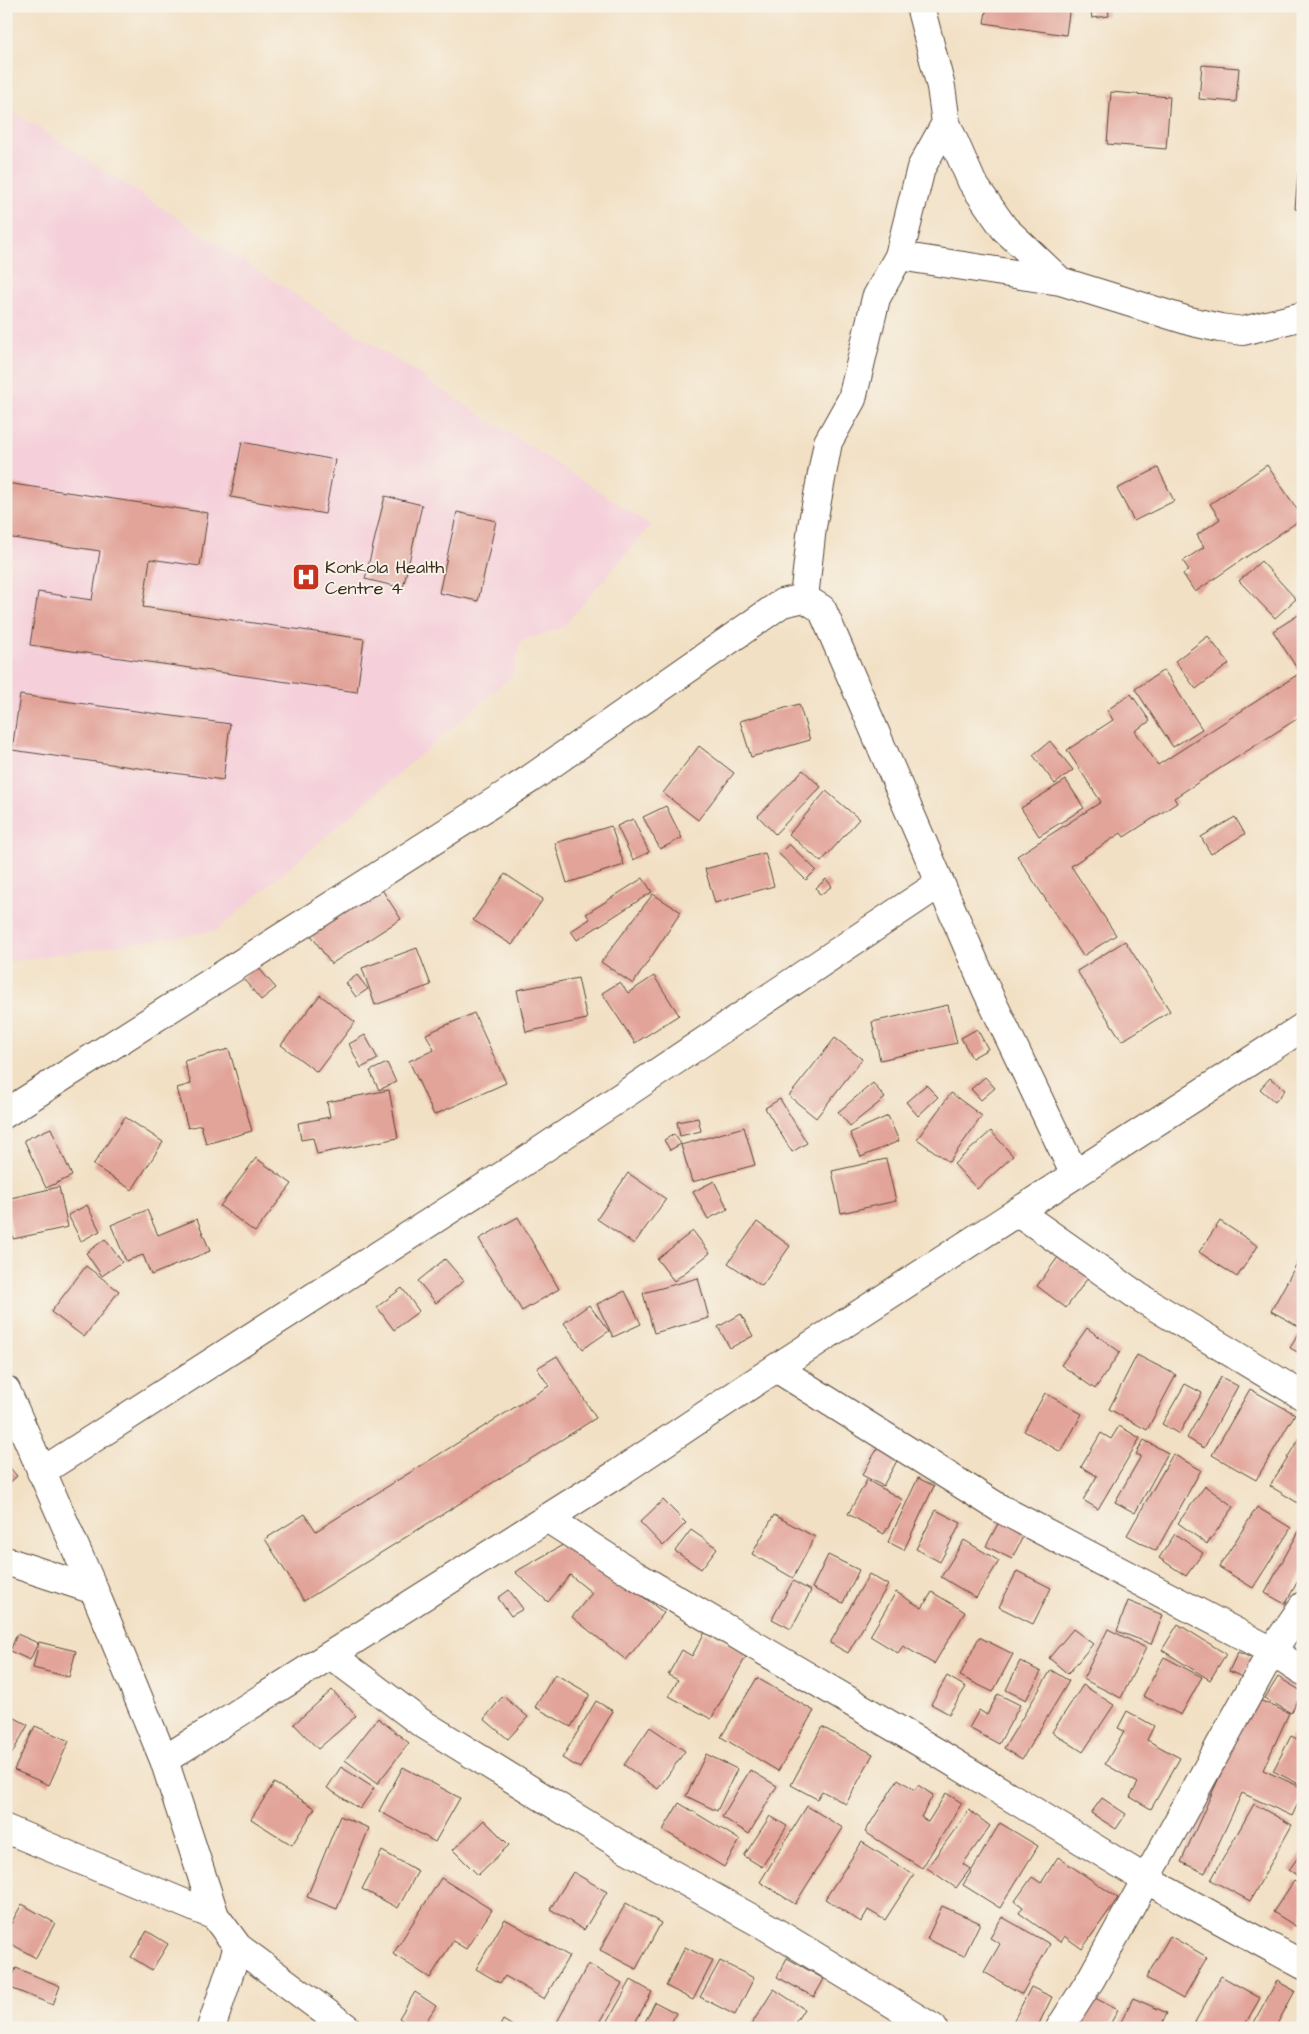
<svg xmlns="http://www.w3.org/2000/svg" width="1309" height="2034" font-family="'Architects Daughter',sans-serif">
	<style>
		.built { fill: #f5cfda }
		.building { fill: #e2a399 }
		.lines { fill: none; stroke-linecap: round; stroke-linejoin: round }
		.minor-casing { stroke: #564537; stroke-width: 30 }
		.minor { stroke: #fff; stroke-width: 28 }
		.labels { text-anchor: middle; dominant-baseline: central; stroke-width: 4; stroke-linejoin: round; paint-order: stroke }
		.poi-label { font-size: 18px; fill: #3b2a1e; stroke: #f7f3e8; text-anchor: start }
	</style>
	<rect width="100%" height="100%" fill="#f7f3e8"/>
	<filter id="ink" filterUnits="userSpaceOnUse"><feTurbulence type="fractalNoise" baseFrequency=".02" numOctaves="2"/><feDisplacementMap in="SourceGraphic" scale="10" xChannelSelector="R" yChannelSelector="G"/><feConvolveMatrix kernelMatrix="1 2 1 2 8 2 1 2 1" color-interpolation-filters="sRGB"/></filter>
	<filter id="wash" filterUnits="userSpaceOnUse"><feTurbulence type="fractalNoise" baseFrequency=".0096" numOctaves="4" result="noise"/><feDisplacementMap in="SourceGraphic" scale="20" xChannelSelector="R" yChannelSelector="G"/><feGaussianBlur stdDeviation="1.12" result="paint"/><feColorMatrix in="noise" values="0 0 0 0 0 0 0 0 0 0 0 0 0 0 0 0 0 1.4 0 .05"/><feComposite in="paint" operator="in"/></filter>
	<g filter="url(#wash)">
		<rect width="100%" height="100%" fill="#f2e0c4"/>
		<path class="built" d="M6,107L651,525L562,628L521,641L513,675L216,931L6,962Z"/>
		<g id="blocks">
			<path class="building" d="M987,6H1070L1066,35L984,23Z
				M1090,6H1108L1109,16L1092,18Z
				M1202,65L1239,68L1236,102L1199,99Z
				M1111,92L1170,97L1166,149L1107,144Z
				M1298,173H1303V210L1295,209Z
				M242,442L335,460L325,514L231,497Z
				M1267,465L1303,518L1195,592L1183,574L1189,570L1183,561L1204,547L1197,535L1220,519L1210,504Z
				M1158,468L1174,501L1134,521L1117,489Z
				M6,483L208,513L200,566L150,559L143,607L364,639L357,692L30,645L38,592L92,600L100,551L6,537Z
				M385,496L422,505L403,588L365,579Z
				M457,512L496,521L478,601L439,593Z
				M1261,561L1296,599L1275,618L1239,581Z
				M1303,612V715L1174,798L1177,803L1124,837L1121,833L1071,866L1116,935L1083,956L1017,856L1101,802L1067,750L1113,720L1107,710L1131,694L1150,721L1135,731L1158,765L1300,673L1273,631Z
				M1208,636L1229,664L1196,689L1175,661Z
				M1164,670L1202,729L1173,747L1135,689Z
				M20,695L230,724L223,780L12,750Z
				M799,704L810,740L751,757L740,721Z
				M1050,741L1073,770L1055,784L1033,755Z
				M699,746L734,773L698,820L663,793Z
				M803,770L821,787L775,834L758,816Z
				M1066,780L1084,808L1039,836L1021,808Z
				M826,791L859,819L821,862L789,834Z
				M666,806L682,838L660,849L643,817Z
				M1235,817L1245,834L1211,854L1201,837Z
				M633,819L649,852L633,860L617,826Z
				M611,826L624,865L567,883L555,843Z
				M789,844L816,870L806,880L779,854Z
				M765,853L774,886L715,903L705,869Z
				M505,874L543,899L512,945L473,920Z
				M643,878L652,892L577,940L571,931L590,919L586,914Z
				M826,879L832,886L820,895L816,888Z
				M379,885L401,919L331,964L309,932Z
				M653,894L681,912L633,984L601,962Z
				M1125,941L1170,1011L1122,1041L1077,971Z
				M417,948L431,985L375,1005L362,968Z
				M257,966L276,988L261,1000L242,977Z
				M357,975L368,989L356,997L346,983Z
				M654,976L679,1015L635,1043L602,993L620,982L628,993Z
				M578,978L587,1019L526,1032L517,990Z
				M320,995L355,1022L317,1072L281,1045Z
				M948,1005L957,1043L880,1060L872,1022Z
				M474,1013L506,1083L434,1115L409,1061L434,1050L426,1034Z
				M977,1029L988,1049L972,1058L961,1038Z
				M365,1035L378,1059L361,1068L349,1044Z
				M835,1038L862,1059L816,1118L789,1096Z
				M229,1049L252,1131L206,1144L201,1125L188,1128L177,1088L191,1084L184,1061Z
				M387,1063L396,1082L379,1090L370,1071Z
				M985,1077L995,1088L981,1100L971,1089Z
				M1270,1078L1285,1090L1275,1102L1260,1089Z
				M873,1083L885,1098L850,1126L838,1112Z
				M926,1085L938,1097L918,1116L906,1102Z
				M389,1090L398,1138L317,1154L313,1138L301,1140L298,1123L330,1117L327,1102Z
				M951,1093L982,1116L949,1162L917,1139Z
				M780,1099L807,1143L792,1152L765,1108Z
				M888,1116L899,1141L861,1157L850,1133Z
				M125,1117L163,1142L132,1190L93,1165Z
				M698,1118L701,1131L680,1136L677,1122Z
				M744,1127L755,1165L692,1182L681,1145Z
				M51,1128L72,1176L46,1188L24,1140Z
				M991,1131L1013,1156L977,1189L954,1164Z
				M674,1134L681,1144L670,1150L664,1140Z
				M256,1158L292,1184L255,1232L220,1206Z
				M886,1159L896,1201L841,1213L832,1171Z
				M628,1173L666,1199L634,1244L597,1219Z
				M714,1181L728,1209L708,1219L693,1192Z
				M59,1187L68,1227L13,1239L6,1199Z
				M87,1205L100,1231L81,1241L68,1215Z
				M147,1210L158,1235L197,1219L210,1251L151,1275L143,1255L126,1261L111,1225Z
				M518,1217L559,1289L522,1311L479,1239Z
				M1220,1221L1258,1246L1237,1277L1199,1252Z
				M757,1222L790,1246L762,1286L728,1263Z
				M693,1231L710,1253L674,1281L657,1259Z
				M105,1239L122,1262L102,1276L86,1253Z
				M1061,1253L1090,1275L1066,1308L1037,1286Z
				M1301,1256L1303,1257V1355L1290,1348L1302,1328L1271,1311Z
				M445,1259L464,1281L436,1303L418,1281Z
				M86,1266L119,1291L84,1337L51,1312Z
				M698,1278L709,1318L654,1333L643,1293Z
				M402,1288L419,1311L394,1330L377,1307Z
				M625,1291L641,1324L613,1337L597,1304Z
				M589,1305L609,1331L583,1349L564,1323Z
				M741,1314L753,1336L730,1348L718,1327Z
				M1087,1328L1120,1352L1095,1389L1061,1365Z
				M1137,1355L1176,1375L1147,1430L1109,1409Z
				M557,1356L596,1418L304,1601L265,1539L305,1514L316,1531L549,1386L537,1368Z
				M1221,1377L1238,1386L1204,1448L1187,1438Z
				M1185,1384L1202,1393L1179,1434L1162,1424Z
				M1250,1389L1295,1414L1256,1480L1212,1455Z
				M1045,1393L1082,1414L1061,1452L1024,1431Z
				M1119,1426L1140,1438L1098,1509L1083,1500L1097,1476L1081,1467L1101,1433L1111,1439Z
				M1303,1432V1506L1270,1486Z
				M1144,1440L1168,1453L1135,1513L1115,1502L1141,1456L1136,1454Z
				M878,1448L898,1459L883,1486L862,1475Z
				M1173,1454L1201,1470L1156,1551L1127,1535Z
				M6,1463L17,1476L6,1486Z
				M918,1478L934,1486L904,1550L888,1542Z
				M867,1480L903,1500L884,1534L848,1514Z
				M1205,1486L1234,1507L1207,1544L1178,1523Z
				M663,1500L686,1523L663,1546L640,1522Z
				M1257,1507L1291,1528L1253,1588L1219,1567Z
				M936,1510L961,1523L940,1562L916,1549Z
				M774,1515L815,1537L793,1578L752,1554Z
				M1000,1520L1025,1532L1012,1559L986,1546Z
				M691,1530L717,1548L701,1569L675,1551Z
				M1299,1531L1303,1532V1572L1285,1604L1265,1593Z
				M1175,1534L1203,1553L1186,1576L1159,1558Z
				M964,1540L999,1561L976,1598L941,1577Z
				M573,1542L664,1613L626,1660L572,1617L592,1593L570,1575L548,1602L515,1572L561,1546Z
				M828,1555L859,1570L843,1603L812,1588Z
				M1017,1571L1051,1588L1033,1624L999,1607Z
				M869,1574L888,1585L848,1653L830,1643Z
				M793,1581L811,1591L791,1629L772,1619Z
				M509,1590L523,1609L511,1616L498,1598Z
				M896,1592L922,1608L932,1592L965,1612L934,1664L903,1646L898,1653L870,1636Z
				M1128,1601L1163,1615L1151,1644L1117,1631Z
				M1178,1624L1226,1654L1210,1680L1162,1650Z
				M1073,1629L1093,1644L1068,1674L1049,1658Z
				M1108,1629L1146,1648L1121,1698L1083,1679Z
				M705,1632L747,1655L711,1719L669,1696L678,1680L668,1675L682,1650L692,1656Z
				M17,1634L38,1643L30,1660L10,1651Z
				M979,1637L1013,1654L993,1692L960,1676Z
				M39,1642L76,1651L69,1677L33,1668Z
				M1238,1652L1252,1658L1242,1677L1229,1671Z
				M1164,1657L1202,1677L1181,1715L1143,1696Z
				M1020,1661L1041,1672L1026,1700L1006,1690Z
				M1051,1670L1069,1681L1022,1759L1004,1748Z
				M555,1674L590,1694L571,1727L535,1707Z
				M947,1676L966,1687L949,1714L931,1704Z
				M1278,1677L1303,1692L1291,1713L1265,1698Z
				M757,1678L814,1711L778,1771L721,1737Z
				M1083,1685L1114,1705L1083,1752L1052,1732Z
				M332,1690L356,1716L318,1749L294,1724Z
				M998,1694L1020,1705L999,1744L969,1728L979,1710L987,1715Z
				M503,1696L528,1717L508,1739L484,1719Z
				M1255,1698L1289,1713L1263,1770L1303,1788V1793L1292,1816L1242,1793L1205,1873L1181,1862Z
				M596,1701L613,1711L580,1768L562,1758Z
				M1127,1711L1154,1726L1147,1740L1180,1758L1151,1809L1130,1797L1138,1783L1105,1764L1124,1731L1118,1728Z
				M6,1713L28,1725L6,1764Z
				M378,1718L409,1743L377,1784L345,1760Z
				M35,1726L69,1741L49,1785L14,1770Z
				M650,1727L685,1751L658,1789L624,1765Z
				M822,1727L873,1754L846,1804L822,1791L817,1799L791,1785Z
				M1291,1736L1303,1742V1786L1273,1771Z
				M706,1754L737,1769L717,1811L686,1796Z
				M341,1767L374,1788L360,1809L327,1788Z
				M403,1767L460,1798L435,1842L379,1811Z
				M750,1770L777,1786L749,1834L722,1817Z
				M898,1779L915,1790L918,1785L933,1795L921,1817L928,1822L946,1793L962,1803L922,1868L865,1832Z
				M274,1783L315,1808L292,1845L251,1819Z
				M1102,1798L1126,1814L1116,1829L1091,1813Z
				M679,1803L740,1840L724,1867L663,1830Z
				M1254,1804L1292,1825L1250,1901L1211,1880Z
				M807,1806L843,1828L795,1904L760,1882Z
				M969,1810L990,1826L963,1864L970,1869L956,1888L927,1868Z
				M340,1816L369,1828L337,1909L307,1897Z
				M770,1816L787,1826L762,1867L744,1856Z
				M484,1820L509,1845L478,1875L453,1850Z
				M1000,1823L1038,1846L1000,1908L963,1885Z
				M862,1842L914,1875L885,1920L868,1910L861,1922L825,1899Z
				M1303,1850V1879L1289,1870Z
				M382,1851L418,1871L398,1908L362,1889Z
				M1058,1857L1118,1898L1082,1949L1064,1936L1060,1942L1019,1913L1023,1907L1015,1901L1032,1877L1041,1883Z
				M573,1872L607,1892L584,1930L550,1909Z
				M441,1878L492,1910L466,1949L453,1941L430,1978L393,1954Z
				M1294,1881L1303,1887V1919L1297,1927L1273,1912Z
				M626,1903L661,1923L636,1969L600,1950Z
				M22,1904L55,1923L36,1958L6,1941V1932Z
				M942,1906L980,1923L964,1956L927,1939Z
				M1002,1917L1050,1944L1022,1994L984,1972L1000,1944L990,1938Z
				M505,1919L569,1956L544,1999L505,1976L500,1983L476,1969Z
				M147,1931L168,1944L152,1970L131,1957Z
				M1170,1936L1207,1957L1183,1999L1146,1978Z
				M685,1947L713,1961L693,2000L666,1986Z
				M787,1958L824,1979L814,1997L777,1977Z
				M720,1961L754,1978L735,2015L700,1997Z
				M588,1964L622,1983L597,2028H554Z
				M16,1968L60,1986L53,2005L8,1987Z
				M1221,1976L1260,1998L1243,2028H1205L1195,2022Z
				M631,1980L652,1992L632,2028H604Z
				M1277,1981L1295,1991L1275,2028H1251Z
				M1031,1987L1052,1997L1037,2028H1024L1013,2022Z
				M774,1989L804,2009L792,2028H749Z
				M415,1992L436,2006L422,2028H414L399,2018Z
				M1093,1997L1118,2010L1108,2028H1076Z
				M1133,1998L1167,2013L1160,2028H1118Z
				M655,2002L676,2013L669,2028H642Z
				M503,2020L516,2028H499Z"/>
		</g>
	</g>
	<g filter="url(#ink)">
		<use href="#blocks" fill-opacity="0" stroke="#564537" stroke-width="1"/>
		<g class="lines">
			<g class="minor-casing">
				<path id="minor" d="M920,6L941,87L946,123L972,182L1004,228L1060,281L1189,321L1220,328L1243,331L1303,316
					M899,256L1060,281
					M804,598L812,527L828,442L852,399L876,298L899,256L921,168L946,123
					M6,1113L530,779L782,603L804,598L822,609L986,989L1075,1175
					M1018,1212L1139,1297L1303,1396
					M776,1368L1001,1509L1272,1651L1303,1671
					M6,1390L94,1590L164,1760L215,1916L238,1947L347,2028
					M41,1472L519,1165L939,884
					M547,1518L635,1575L938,1753L1147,1880L1303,1965
					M6,1561L94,1590
					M331,1655L420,1722L627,1849L769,1928L933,2028
					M164,1760L617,1474L776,1368L1303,1027
					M6,1829L215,1916
					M211,2028L238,1947
					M1060,2028L1091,1979L1272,1651L1303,1606"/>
			</g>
			<use href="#minor" class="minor"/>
		</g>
	</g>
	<defs>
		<g id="hospital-square" transform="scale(1.4375)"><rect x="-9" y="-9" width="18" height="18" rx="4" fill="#c8321e" stroke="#f7f3e8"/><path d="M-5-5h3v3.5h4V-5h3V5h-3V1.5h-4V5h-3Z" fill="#fff"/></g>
	</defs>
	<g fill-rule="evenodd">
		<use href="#hospital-square" x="306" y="577"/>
	</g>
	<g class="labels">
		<g class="poi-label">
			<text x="325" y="567">Konkola Health<tspan x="325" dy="21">Centre 4</tspan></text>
		</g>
	</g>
	<rect width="1309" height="2034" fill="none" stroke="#f7f3e8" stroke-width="25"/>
</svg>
